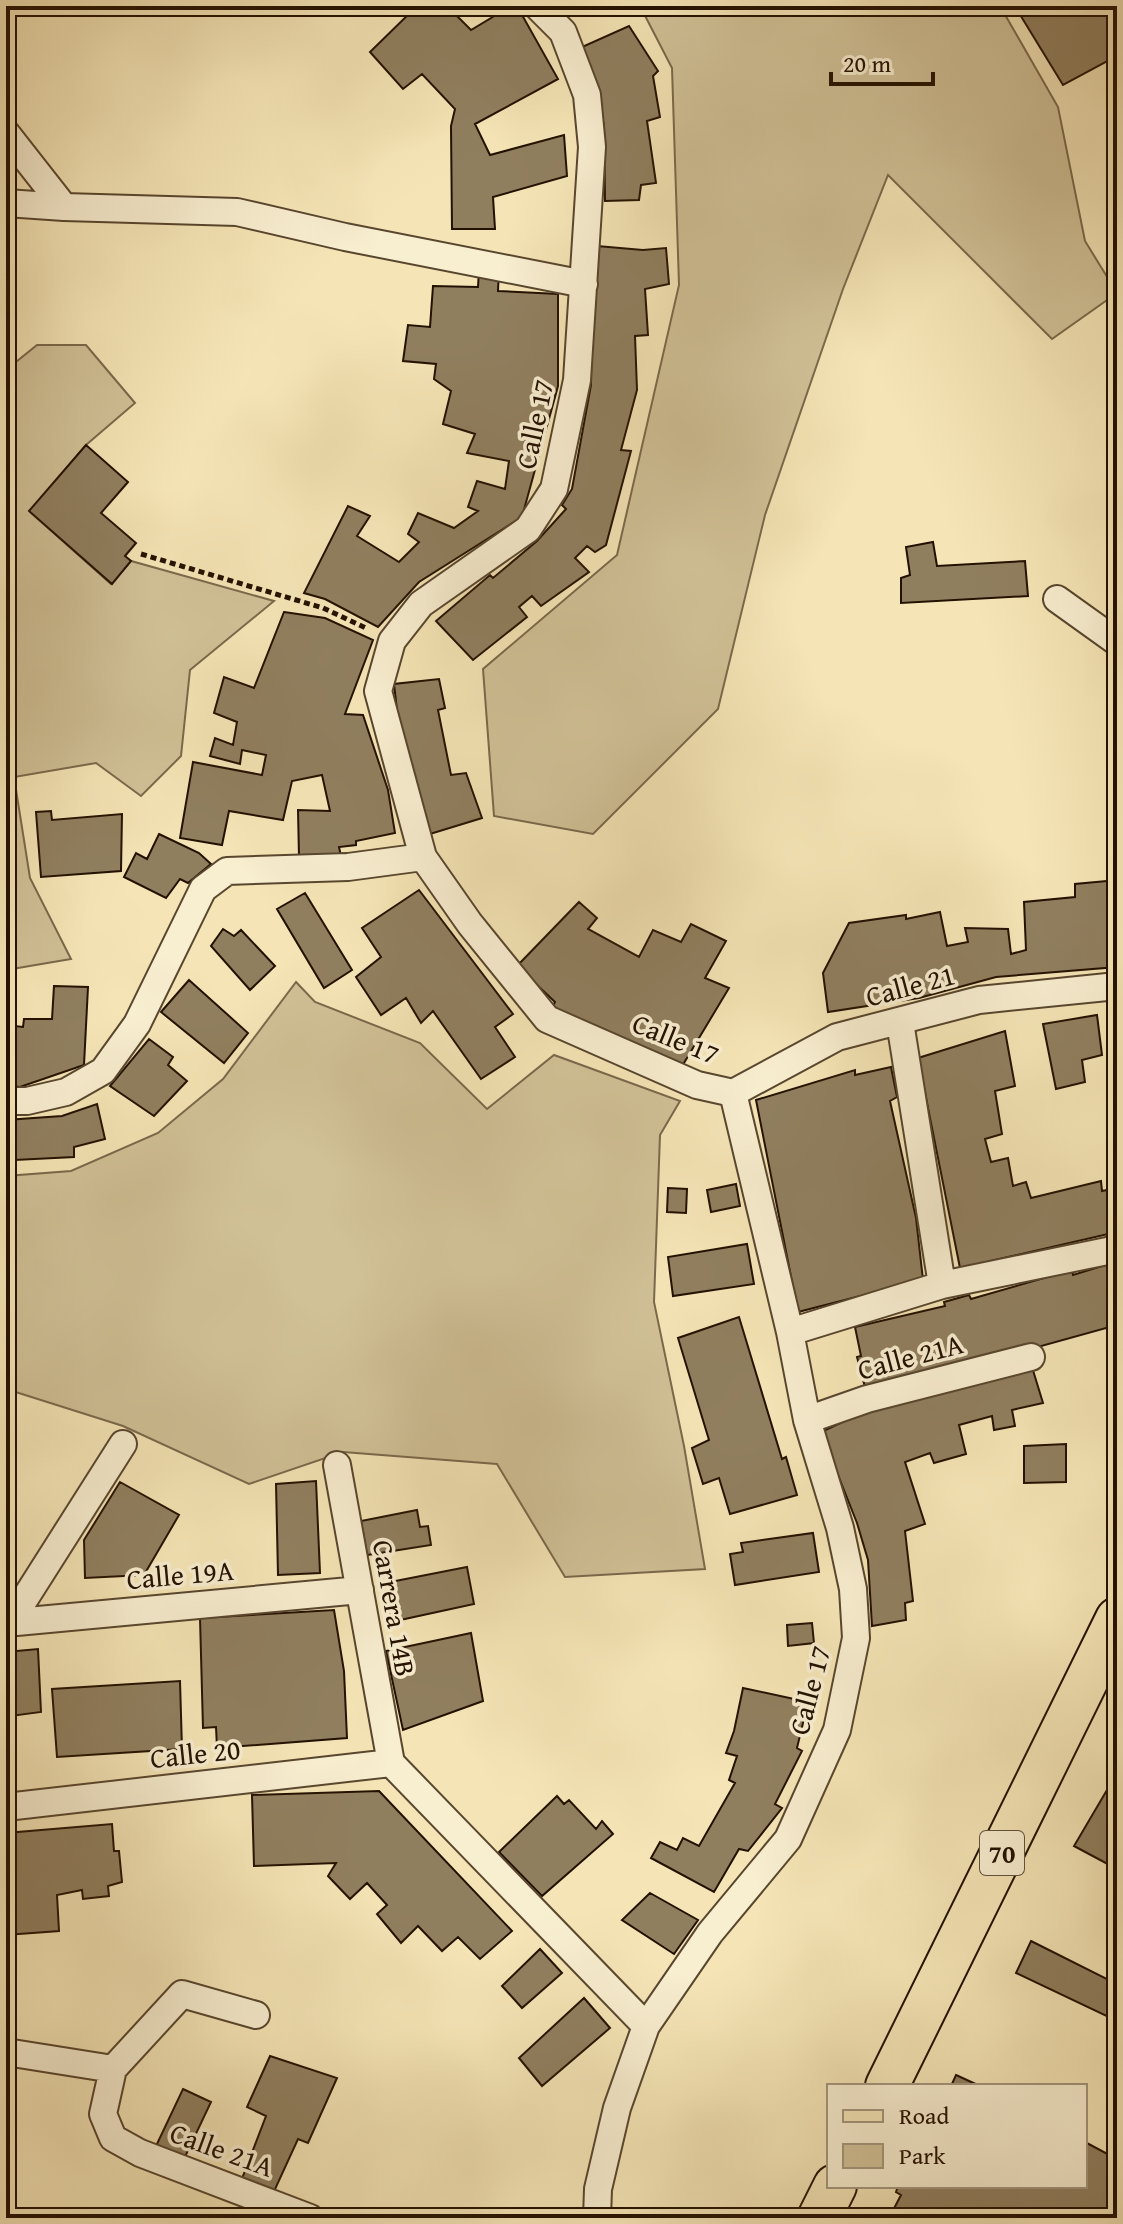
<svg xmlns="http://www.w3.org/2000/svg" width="1123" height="2224" font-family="'Gentium Book Plus',serif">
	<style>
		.green { fill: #d1c197; stroke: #7a694c; stroke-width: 2 }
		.building { fill: #907f5f; stroke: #231100; stroke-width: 2 }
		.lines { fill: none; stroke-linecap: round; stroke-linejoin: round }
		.street-casing { stroke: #58462e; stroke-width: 30 }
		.primary-casing { stroke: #231100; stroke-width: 46 }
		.path { stroke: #231100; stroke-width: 5; stroke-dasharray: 6 4; stroke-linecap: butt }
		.street { stroke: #f8eed0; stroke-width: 26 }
		.primary { stroke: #f5e5b6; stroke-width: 42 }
		.labels { text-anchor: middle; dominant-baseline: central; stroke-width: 7; stroke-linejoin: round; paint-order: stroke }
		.shield { fill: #f8eed0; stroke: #63533e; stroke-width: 2 }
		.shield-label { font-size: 26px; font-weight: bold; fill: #231100 }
		.street-label { font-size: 28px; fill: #231100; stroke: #f8eed0 }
	</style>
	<rect width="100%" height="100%" fill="#f5e5b6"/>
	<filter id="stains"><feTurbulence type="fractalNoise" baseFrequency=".0025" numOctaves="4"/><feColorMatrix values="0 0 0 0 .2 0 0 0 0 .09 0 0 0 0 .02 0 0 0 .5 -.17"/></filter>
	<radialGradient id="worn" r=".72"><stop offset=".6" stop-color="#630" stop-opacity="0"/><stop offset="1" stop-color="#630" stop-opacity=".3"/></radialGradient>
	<path class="green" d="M640,6H1000L1058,107L1085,241L1117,293L1052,339L888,175L843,289L765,515L718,709L593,834L494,816L483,669L617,555L679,285L672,68Z
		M37,345H86L135,403L86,445L30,512L111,584L131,561L274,601L190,670L181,756L141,796L96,763L14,777L30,878L71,959L6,970V370Z
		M296,982L315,1002L420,1043L487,1109L554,1055L680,1101L660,1135L654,1302L684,1446L705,1569L565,1577L497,1464L343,1452L249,1484L123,1426L6,1389V1176L71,1171L158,1133L223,1079Z"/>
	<path class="building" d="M417,6H447L471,30L511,6H517L558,79L475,124L490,155L564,135L567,176L493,197L495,229H452L451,126L455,109L422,74L403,89L370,52Z
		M1023,6H1104L1117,28V56L1063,85L1019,13L1024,9Z
		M629,26L658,71L653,76L660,117L647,121L656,183L641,185L639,200L605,201L604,127L598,92L582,47Z
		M597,246L643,250L666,248L669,284L645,289L648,335L635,336L637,390L621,450L631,451L606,545L595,552L587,546L575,558L589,572L541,606L532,596L519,607L527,617L473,660L436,621L490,575L493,578L537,541L566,509L562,505L572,489L591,385L592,284Z
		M479,270L499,271L498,291L558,294V386L522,517L419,582L378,627L325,599L304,593L348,506L370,516L357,536L399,562L419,542L408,534L418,513L454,528L478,511L468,507L477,481L505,489L509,461L467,453L475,434L443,424L451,391L434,379L436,364L403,361L408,325L430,327L433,286L478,287Z
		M86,445L128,482L101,513L136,543L125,556L131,561L112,584L29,511Z
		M933,542L937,566L1025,561L1028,596L901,603V578L910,575L906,547Z
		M284,612L325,618L373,640L345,714L363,715L388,790L395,833L356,841V845L339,847L341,856L299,857L298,810L330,811L322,775L292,781L283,820L229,811L222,845L180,838L193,762L262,775L266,755L242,750L240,764L210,756L215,738L233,745L237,722L214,713L224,677L254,688Z
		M439,679L445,708L438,710L451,775L466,773L482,818L430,834L398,719L394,684Z
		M51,811L52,820L122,814L121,871L41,877L36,812Z
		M159,834L199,853L211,864L188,883L180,879L166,898L124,877L136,853L147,859Z
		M1117,880V967L996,977L919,998L828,1012L823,973L849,923L906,915V919L940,912L947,946L968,942L965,928L1008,929L1011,954L1026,950L1024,902L1075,897V884Z
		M419,890L513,1014L495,1027L515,1057L481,1079L433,1011L421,1023L406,998L381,1015L356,977L381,957L362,928Z
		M305,893L352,970L324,988L277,909Z
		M579,902L597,918L588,929L639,957L653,930L681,942L691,924L726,941L705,978L729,988L681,1068L552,1008L555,1002L517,966Z
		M223,929L234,936L241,930L275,966L250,990L211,946Z
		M189,980L248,1033L224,1063L161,1012Z
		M54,986L88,987L84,1065L20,1087L6,1085V1025L23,1027L24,1019H52Z
		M1097,1015L1102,1055L1082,1060L1085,1082L1056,1089L1043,1024Z
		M1005,1031L1015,1086L995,1091L1002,1134L985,1139L991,1162L1008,1158L1013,1186L1026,1182L1031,1198L1101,1181L1102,1191L1117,1188V1232L960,1268L918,1058Z
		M149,1039L173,1057L168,1065L187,1081L154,1116L110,1086Z
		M891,1067L897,1097L890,1101L916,1218L923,1280L798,1312L756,1100L855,1070V1075Z
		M97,1104L105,1139L74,1147V1157L15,1160V1152H6V1120L62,1116Z
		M736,1184L740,1206L711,1212L707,1190Z
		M668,1188L687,1189L686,1213L667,1212Z
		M747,1244L754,1284L673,1296L668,1257Z
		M1112,1263L1117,1282V1325L987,1361L866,1391L857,1357L861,1356L855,1327L945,1306L944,1302L969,1295L971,1299L1072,1270L1073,1275Z
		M739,1317L782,1459L786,1457L797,1495L730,1514L719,1478L703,1484L692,1448L709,1440L678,1338Z
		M1032,1367L1043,1403L1012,1410L1015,1426L994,1430L992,1416L959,1425L966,1454L934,1463L930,1453L905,1462L925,1524L905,1531L913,1601L905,1603L906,1620L872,1626L868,1560L857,1523L821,1432L847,1420L846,1417Z
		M1066,1444V1482L1024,1483V1446Z
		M316,1481L320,1573L278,1575L276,1484Z
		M120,1482L179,1515L144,1575L85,1578L84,1540Z
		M417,1510L420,1527L428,1526L431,1545L367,1555L361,1521Z
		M813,1533L819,1572L735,1585L730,1554L743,1552L741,1543Z
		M467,1567L474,1604L391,1622L385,1583Z
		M334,1610L344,1671L347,1738L217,1748L216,1727L203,1728L200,1618Z
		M812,1623L814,1643L788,1646L787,1625Z
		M471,1633L483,1701L403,1730L386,1651Z
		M38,1649L41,1712L10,1716L14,1785H6V1652Z
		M180,1681L182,1749L57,1757L52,1689Z
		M743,1688L808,1702L797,1748L802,1751L775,1804L782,1808L748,1851L739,1849L714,1892L651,1858L660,1842L677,1850L683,1838L699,1846L735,1783L729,1780L737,1756L726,1753L734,1731Z
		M1117,1773V1869L1074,1846Z
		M379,1791L512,1931L480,1959L458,1937L442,1951L418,1926L401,1943L377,1914L387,1905L367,1883L350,1899L328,1876L336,1863L254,1866L252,1795Z
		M557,1796L564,1804L569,1800L596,1829L602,1821L613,1834L542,1896L499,1852Z
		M112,1824L114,1851H119L122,1882L108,1886L109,1896L83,1899L82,1890L57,1895L59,1931L6,1935V1833Z
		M650,1893L698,1920L674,1954L622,1920Z
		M1031,1941L1117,1984V2021L1016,1973Z
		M540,1949L562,1973L522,2008L502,1986Z
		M584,1998L610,2028L542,2086L519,2058Z
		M270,2056L337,2078L308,2143L298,2139L271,2198L240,2184L266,2116L247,2107Z
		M956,2075L980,2086H951Z
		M183,2089L211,2102L184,2159L156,2146Z
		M1085,2142L1117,2159V2218H889L901,2195L896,2192L898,2186H1085Z"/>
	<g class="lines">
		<g class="street-casing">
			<path id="street" d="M537,6L563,32L587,95L592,147L577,380L554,489L528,529L421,604L392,641L378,691L423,857L470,924L547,1019L697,1085L733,1093L790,1332L807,1420L840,1528L853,1589L856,1638L837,1730L788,1839L710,1933L646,2026L617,2108L598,2189L597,2218
				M6,133L64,207
				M6,203L64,207L237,212L345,237L584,284
				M1057,599L1117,642
				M900,1022L942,1285
				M733,1093L837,1037L979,1000L1117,986
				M6,1101H27L66,1092L103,1071L137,1024L203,889L227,871L348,867L423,857
				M790,1332L942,1285L1117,1249
				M807,1420L867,1399L1031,1357
				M337,1465L391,1763
				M10,1622L123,1444
				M6,1623L360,1590
				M391,1763L646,2026
				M6,1807L391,1763
				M256,2015L182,1994L113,2069L103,2114L113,2138L140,2153L310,2218
				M6,2052L113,2069"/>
		</g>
		<g class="primary-casing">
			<path id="primary" d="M887,2086L1117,1619
				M819,2218L835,2186"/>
		</g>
		<path class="path" d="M141,554L323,608L366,628"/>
		<use href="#street" class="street"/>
		<use href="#primary" class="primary"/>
	</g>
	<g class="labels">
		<rect class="shield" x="980" y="1831" width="44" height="44" rx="6"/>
		<g class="shield-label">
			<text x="1002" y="1853">70</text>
		</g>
		<g class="street-label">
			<text transform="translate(534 424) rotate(-78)">Calle 17</text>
			<text transform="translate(910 985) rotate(-15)">Calle 21</text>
			<text transform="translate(676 1038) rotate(22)">Calle 17</text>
			<text transform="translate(910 1356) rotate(-15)">Calle 21A</text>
			<text transform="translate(180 1574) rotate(-5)">Calle 19A</text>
			<text transform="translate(395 1608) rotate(80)">Carrera 14B</text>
			<text transform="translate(809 1690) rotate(-75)">Calle 17</text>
			<text transform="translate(195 1753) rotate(-6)">Calle 20</text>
			<text transform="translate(222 2149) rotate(20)">Calle 21A</text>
		</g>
	</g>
	<rect width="1123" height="2224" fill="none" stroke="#f5e5b6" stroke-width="32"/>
	<rect x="8" y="8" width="1107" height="2208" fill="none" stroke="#231100" stroke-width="4"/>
	<rect x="16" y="16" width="1091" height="2192" fill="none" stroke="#231100" stroke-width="2"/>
	<rect x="827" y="2084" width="260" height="104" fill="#f8eed0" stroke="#a3967d" stroke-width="2"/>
	<rect x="843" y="2110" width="40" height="12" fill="#f5e5b6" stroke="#a3967d" stroke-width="2"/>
	<text x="899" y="2124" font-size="24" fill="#231100">Road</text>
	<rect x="843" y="2144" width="40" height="24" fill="#d1c197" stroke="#a3967d" stroke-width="2"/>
	<text x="899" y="2164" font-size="24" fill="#231100">Park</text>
	<path d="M831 72v12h102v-12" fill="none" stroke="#231100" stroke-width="4"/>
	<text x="843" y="72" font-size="24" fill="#231100" stroke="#f8eed0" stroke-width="6" paint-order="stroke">20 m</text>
	<rect width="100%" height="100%" filter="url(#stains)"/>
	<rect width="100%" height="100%" fill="url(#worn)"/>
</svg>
